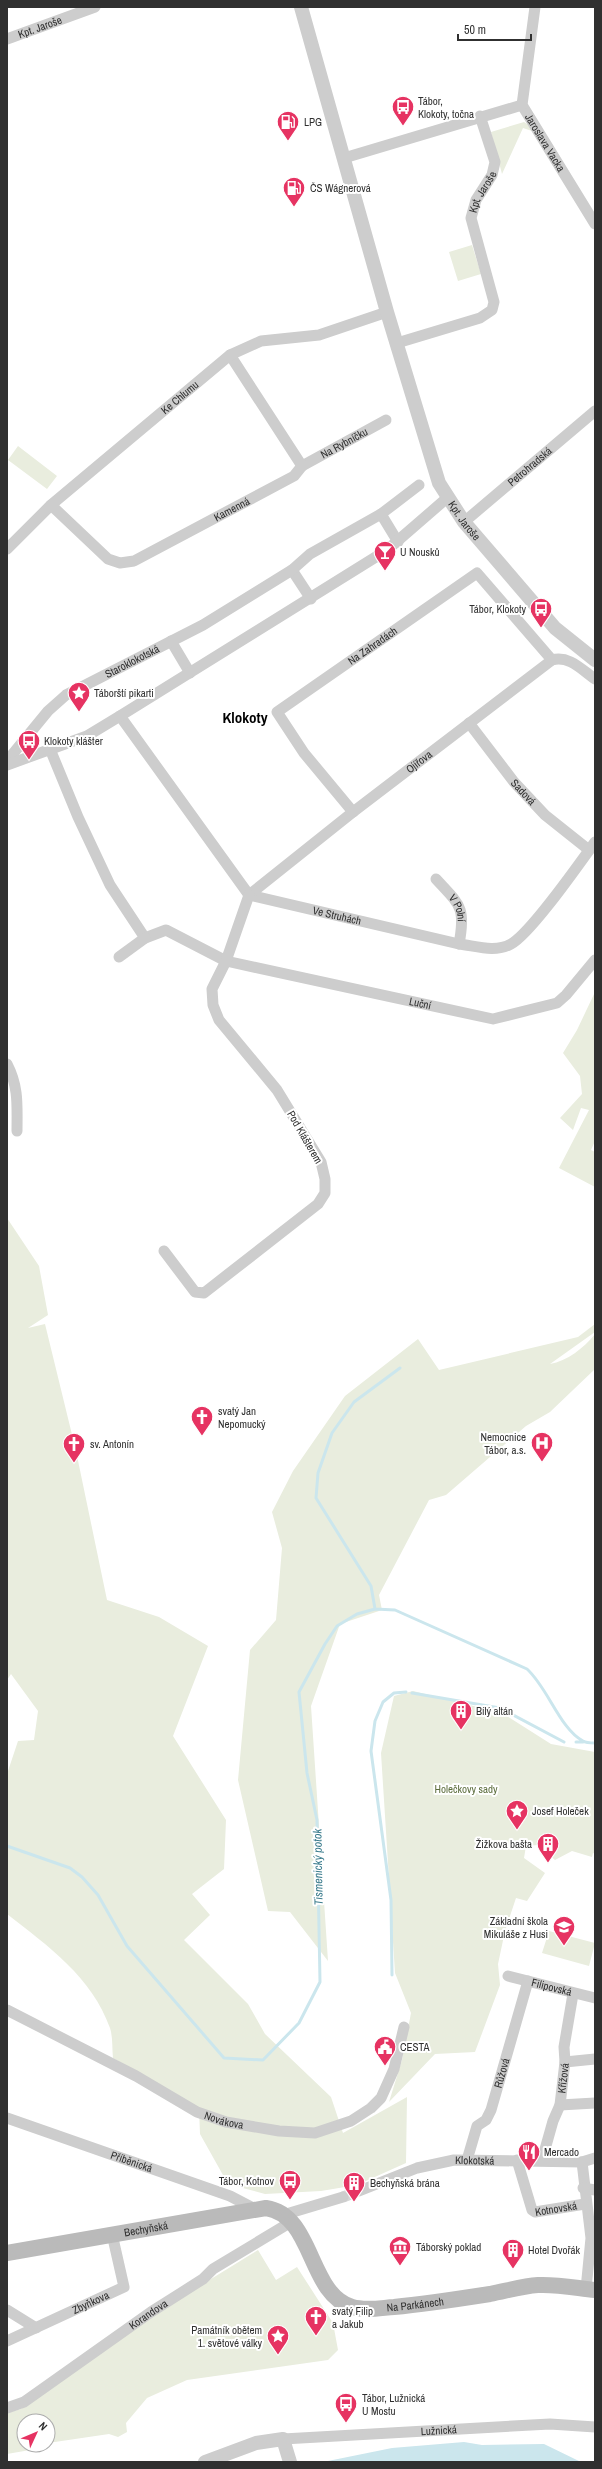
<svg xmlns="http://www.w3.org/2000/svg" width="602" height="2469" font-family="'Archivo Narrow',sans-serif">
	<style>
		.green { fill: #e9edde }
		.water { fill: #cbe6ed }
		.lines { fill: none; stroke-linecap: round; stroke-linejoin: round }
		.stream { stroke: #cbe6ed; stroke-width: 3 }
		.minor-tunnel { stroke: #d6d6d6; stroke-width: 11; stroke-dasharray: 11 5.5; stroke-linecap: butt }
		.minor { stroke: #cdcdcd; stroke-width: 11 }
		.tertiary { stroke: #cdcdcd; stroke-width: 14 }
		.secondary { stroke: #bababa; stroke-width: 16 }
		.labels { text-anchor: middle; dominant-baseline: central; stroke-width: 4; stroke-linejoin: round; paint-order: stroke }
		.street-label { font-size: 11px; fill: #303030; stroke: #fff }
		.poi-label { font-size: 11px; fill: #303030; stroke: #fff; text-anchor: start }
		.park-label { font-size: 11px; fill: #5c6d3d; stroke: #fff }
		.water-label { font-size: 12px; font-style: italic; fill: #3b7c8d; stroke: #fff }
		.district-label { font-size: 15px; font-weight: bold; fill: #000; stroke: #fff }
	</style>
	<rect width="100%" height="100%" fill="#fff"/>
	<path class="green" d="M524,122L532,127V131L523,128L502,174L491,132Z
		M472,245L481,274L458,281L449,252Z
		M18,446L57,476L47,489L8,460Z
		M595,992V1141L591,1150L595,1152V1187L559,1168L589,1110L581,1108L573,1130L560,1118L582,1094L580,1076L563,1053L577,1030Z
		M7,1218L39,1266L48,1315L28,1328L45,1324L76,1451L107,1600L159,1617L208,1646L173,1736L226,1820L224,1869L192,1894L210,1915L184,1940L248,2004L265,2034L331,2097L343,2133L407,2097L406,2163L357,2185L321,2191L265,2194L228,2184L200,2134L199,2109L113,2058C112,2049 113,2037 110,2028C92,1977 48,1946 7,1914V1774L18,1741L34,1740L38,1711L11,1674L7,1680Z
		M595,1324V1332L550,1364C567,1361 584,1348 595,1334V1369L550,1412L526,1426L446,1495L429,1500L379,1595L382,1610L340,1624L311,1706L328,1961L290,1912L268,1911L238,1780L250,1650L276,1620L282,1548L272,1512L293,1471L345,1396L418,1339L439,1370L578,1337Z
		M413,1691L502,1713L551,1744L595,1752V1854L593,1853L592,1857L572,1851L555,1860L538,1845L526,1846L524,1858L545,1873L527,1901L516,1898L505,1931L498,1964L500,1985L475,2052L435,2054L389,2102L402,2060L411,2013L395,1973L381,1753L394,1696Z
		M549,1931L595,1943L589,1966L542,1953Z
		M258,2250L276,2280L297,2267L333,2323L338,2350L328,2360L187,2380L147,2398L126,2423L127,2432L118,2437L109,2434L48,2443V2421H24V2445H36L30,2446V2450L7,2454V2413L21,2409L164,2308Z"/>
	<path class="water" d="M464,2442L482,2445L544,2444L581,2462H323L392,2448Z"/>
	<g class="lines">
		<path class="stream" d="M375,1609L371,1586L316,1498L318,1473L332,1433L354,1402L400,1368
			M412,1693L500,1708L564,1742
			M576,1742H583
			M7,1846L70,1868L82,1877L98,1895L127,1946L224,2058L263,2060L299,2023L320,1982L317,1820L307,1773L299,1692L325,1644L337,1626L357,1614L375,1609L395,1610L527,1669C548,1688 560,1729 583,1741C586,1743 591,1743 595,1743
			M392,1975L391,1900L371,1751L375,1721L383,1702L394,1693L406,1692"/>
		<path class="minor-tunnel" d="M343,2197L359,2191"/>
		<g class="minor">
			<path id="s1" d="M535,7L522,105L595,224"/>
			<path id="s2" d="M7,39L95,7"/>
			<path d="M344,158L522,105"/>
			<path id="s3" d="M397,343L480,318L492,310L494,302L471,218L476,200L492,175L495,162L480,116"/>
			<path id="s4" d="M302,466L386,420"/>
			<path id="s5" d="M51,505L108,559L120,563L134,561L294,476L302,466L230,355"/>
			<path d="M381,514L398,542"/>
			<path id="s6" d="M464,522L595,411"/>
			<path id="s7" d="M7,549L51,505L230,355L261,341L319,335L387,312"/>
			<path d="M292,570L311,599"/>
			<path d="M171,641L190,673"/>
			<path id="s8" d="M120,716L249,895L459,944C476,946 495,953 511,944C531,933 579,864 595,842"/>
			<path id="s9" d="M469,723L514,782L545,815L589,850"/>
			<path id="s10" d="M50,749L78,817L110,885L145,938L166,930L226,961L493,1019L557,1003L566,995L595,960"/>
			<path id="s11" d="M7,761L48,711L66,695L203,625L292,570L310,554L381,514L419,485"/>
			<path d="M7,765L87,736L120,716L387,550L447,498"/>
			<path id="s12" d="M353,812L304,753L277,712L477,573L552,660"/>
			<path id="s13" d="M436,879C460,905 466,907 459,944"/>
			<path id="s14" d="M249,895L353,812L552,660C569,655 582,670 595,679"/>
			<path d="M119,957L145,938"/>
			<path d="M7,1064C19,1087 17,1106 17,1131"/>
			<path d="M164,1251L195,1292L204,1293L318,1204L325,1193V1179L321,1162L277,1090L219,1020L213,1005L212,989L226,961L249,895"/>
			<path id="s15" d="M508,1976L595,1998"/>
			<path id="s16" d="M7,2010L136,2076L197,2112L226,2122L279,2131L315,2133L351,2121L371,2108L381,2098L394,2069L404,2027"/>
			<path d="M565,2062L595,2059"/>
			<path d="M560,2105L595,2103"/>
			<path id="s17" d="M7,2118L230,2196L255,2209"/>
			<path id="s18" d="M467,2160L477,2126L486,2120L491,2110L528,1981"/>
			<path id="s19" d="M517,2160L532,2210L535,2212L585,2204"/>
			<path id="s20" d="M542,2160L553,2121L560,2105L565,2062L564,2047L573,1994"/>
			<path d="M582,2162L591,2238L586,2289"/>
			<path d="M583,2188L595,2190"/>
			<path id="s21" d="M359,2191L417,2168L454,2160L582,2162L595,2158"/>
			<path d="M283,2215L343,2197"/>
			<path d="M7,2310L36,2328"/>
			<path id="s22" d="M7,2341L124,2287L112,2234"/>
			<path id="s23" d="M7,2408L24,2402L151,2312L203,2279L213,2269L291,2222"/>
			<path id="s24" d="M283,2439L550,2424L595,2427"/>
		</g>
		<g class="tertiary">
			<path id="s25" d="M301,7L387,312L439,483L464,522L555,628L595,660"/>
			<path d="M205,2462L256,2443L283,2439L290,2462"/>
		</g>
		<path class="secondary" id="s26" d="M7,2253L266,2208C314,2215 308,2294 352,2307C365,2311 380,2308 394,2307C426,2304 458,2299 490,2294C506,2291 522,2286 538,2285C557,2284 576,2288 595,2290"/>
	</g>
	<defs>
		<g id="bus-pin" transform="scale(1.15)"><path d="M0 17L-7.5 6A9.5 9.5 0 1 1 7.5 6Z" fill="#e63362" stroke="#fff"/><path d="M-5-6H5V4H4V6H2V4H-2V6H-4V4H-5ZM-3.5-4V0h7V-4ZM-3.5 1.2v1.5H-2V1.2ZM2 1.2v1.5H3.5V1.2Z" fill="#fff"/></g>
		<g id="fuel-pin" transform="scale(1.15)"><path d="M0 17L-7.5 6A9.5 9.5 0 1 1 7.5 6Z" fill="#e63362" stroke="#fff"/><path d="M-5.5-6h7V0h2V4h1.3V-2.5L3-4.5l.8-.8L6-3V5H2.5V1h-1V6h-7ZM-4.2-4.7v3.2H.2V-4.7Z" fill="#fff"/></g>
		<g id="bar-pin" transform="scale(1.15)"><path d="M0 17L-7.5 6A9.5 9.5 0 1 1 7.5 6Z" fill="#e63362" stroke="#fff"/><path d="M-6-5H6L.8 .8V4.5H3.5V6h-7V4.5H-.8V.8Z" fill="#fff"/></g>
		<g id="sight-pin" transform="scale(1.15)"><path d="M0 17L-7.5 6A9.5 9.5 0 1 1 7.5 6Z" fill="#e63362" stroke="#fff"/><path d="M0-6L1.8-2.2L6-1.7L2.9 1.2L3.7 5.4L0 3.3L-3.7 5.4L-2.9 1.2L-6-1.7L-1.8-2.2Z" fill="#fff"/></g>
		<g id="church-pin" transform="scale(1.15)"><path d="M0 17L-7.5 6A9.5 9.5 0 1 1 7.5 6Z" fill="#e63362" stroke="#fff"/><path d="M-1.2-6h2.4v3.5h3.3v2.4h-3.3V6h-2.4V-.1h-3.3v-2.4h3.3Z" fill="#fff"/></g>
		<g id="hospital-pin" transform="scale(1.15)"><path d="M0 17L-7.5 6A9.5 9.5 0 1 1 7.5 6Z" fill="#e63362" stroke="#fff"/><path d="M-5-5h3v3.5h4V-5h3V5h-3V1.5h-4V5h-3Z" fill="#fff"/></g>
		<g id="building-pin" transform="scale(1.15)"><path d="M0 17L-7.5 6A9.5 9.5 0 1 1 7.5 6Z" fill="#e63362" stroke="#fff"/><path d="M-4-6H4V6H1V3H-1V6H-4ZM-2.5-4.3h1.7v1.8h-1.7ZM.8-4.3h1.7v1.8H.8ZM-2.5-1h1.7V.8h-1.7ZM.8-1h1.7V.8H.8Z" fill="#fff"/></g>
		<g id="school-pin" transform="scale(1.15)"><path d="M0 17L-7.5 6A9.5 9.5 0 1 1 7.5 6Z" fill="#e63362" stroke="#fff"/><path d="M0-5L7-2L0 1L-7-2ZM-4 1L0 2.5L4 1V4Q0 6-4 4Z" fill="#fff"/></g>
		<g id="civic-pin" transform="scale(1.15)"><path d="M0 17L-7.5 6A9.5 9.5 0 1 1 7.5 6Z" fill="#e63362" stroke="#fff"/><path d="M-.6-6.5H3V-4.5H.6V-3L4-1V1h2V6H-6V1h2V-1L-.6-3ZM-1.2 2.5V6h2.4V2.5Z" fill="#fff"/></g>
		<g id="restaurant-pin" transform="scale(1.15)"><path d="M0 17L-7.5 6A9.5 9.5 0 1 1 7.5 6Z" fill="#e63362" stroke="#fff"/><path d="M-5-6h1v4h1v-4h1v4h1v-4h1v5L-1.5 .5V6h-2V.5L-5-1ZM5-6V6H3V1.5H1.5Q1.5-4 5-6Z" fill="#fff"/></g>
		<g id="museum-pin" transform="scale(1.15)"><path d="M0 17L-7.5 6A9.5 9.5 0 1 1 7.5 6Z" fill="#e63362" stroke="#fff"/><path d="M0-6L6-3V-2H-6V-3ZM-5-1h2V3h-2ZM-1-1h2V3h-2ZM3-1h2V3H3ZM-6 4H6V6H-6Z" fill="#fff"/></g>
	</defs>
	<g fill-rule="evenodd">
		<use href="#bus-pin" x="403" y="107"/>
		<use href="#fuel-pin" x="288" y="122"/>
		<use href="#fuel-pin" x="294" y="188"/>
		<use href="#bar-pin" x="385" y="552"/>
		<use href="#bus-pin" x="541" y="609"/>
		<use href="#sight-pin" x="79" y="693"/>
		<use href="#bus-pin" x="29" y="741"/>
		<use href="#church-pin" x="202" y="1417"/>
		<use href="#hospital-pin" x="542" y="1443"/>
		<use href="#church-pin" x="74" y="1444"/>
		<use href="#building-pin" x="461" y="1711"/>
		<use href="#sight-pin" x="517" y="1811"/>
		<use href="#building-pin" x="548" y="1844"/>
		<use href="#school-pin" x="564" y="1927"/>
		<use href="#civic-pin" x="385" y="2047"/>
		<use href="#restaurant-pin" x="529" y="2152"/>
		<use href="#bus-pin" x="290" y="2181"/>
		<use href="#building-pin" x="354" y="2183"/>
		<use href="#museum-pin" x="400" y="2247"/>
		<use href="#building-pin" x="513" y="2250"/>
		<use href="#church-pin" x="316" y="2317"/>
		<use href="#sight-pin" x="278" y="2336"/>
		<use href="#bus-pin" x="346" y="2404"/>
	</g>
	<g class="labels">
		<g class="street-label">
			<text stroke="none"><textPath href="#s2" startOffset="35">Kpt. Jaroše</textPath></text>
			<text stroke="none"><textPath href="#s1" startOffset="143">Jaroslava Vacka</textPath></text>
			<text stroke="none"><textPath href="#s3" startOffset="225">Kpt. Jaroše</textPath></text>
			<text stroke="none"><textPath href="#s7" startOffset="230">Ke Chlumu</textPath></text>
			<text stroke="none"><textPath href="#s4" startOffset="48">Na Rybníčku</textPath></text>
			<text stroke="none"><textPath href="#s6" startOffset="86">Petrohradská</textPath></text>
			<text stroke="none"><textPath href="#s5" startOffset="216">Kamenná</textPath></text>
			<text stroke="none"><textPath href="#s25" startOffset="541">Kpt. Jaroše</textPath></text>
			<text stroke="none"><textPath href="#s12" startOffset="242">Na Zahradách</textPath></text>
			<text stroke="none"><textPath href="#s11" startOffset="163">Staroklokotská</textPath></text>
			<text stroke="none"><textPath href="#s14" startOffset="216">Ojířova</textPath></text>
			<text stroke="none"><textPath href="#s9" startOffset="88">Sadová</textPath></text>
			<text stroke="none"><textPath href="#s13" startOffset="37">V Polní</textPath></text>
			<text stroke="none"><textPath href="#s8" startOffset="311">Ve Struhách</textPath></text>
			<text stroke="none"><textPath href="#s10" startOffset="501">Luční</textPath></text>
			<text transform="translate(305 1137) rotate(60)">Pod Klášterem</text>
			<text stroke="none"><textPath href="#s15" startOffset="45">Filipovská</textPath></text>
			<text stroke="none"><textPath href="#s18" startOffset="96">Růžová</textPath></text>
			<text stroke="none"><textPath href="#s20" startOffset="85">Křížová</textPath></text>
			<text stroke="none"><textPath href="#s16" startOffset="244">Novákova</textPath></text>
			<text stroke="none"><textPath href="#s21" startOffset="121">Klokotská</textPath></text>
			<text stroke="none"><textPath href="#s17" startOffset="132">Příběnická</textPath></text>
			<text stroke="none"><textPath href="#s19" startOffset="77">Kotnovská</textPath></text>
			<text stroke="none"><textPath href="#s26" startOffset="141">Bechyňská</textPath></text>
			<text stroke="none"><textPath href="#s22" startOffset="92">Zbyňkova</textPath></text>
			<text stroke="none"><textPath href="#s26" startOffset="463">Na Parkánech</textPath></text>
			<text stroke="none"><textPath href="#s23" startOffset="170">Korandova</textPath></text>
			<text stroke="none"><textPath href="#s24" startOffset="156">Lužnická</textPath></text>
		</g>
		<g class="poi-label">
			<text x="418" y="101">Tábor,<tspan x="418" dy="13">Klokoty, točna</tspan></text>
			<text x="304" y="122">LPG</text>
			<text x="310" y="188">ČS Wágnerová</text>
			<text x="400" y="552">U Nousků</text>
			<text x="526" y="609" text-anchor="end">Tábor, Klokoty</text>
			<text x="94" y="693">Táborští pikarti</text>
			<text x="44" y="741">Klokoty klášter</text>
			<text x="218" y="1411">svatý Jan<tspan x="218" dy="13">Nepomucký</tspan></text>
			<text x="526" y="1437" text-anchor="end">Nemocnice<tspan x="526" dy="13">Tábor, a.s.</tspan></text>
			<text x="90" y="1444">sv. Antonín</text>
			<text x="476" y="1711">Bílý altán</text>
			<text x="532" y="1811">Josef Holeček</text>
			<text x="532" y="1844" text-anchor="end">Žižkova bašta</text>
			<text x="548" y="1921" text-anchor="end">Základní škola<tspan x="548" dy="13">Mikuláše z Husi</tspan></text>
			<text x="400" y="2047">CESTA</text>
			<text x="544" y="2152">Mercado</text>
			<text x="274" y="2181" text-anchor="end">Tábor, Kotnov</text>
			<text x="370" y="2183">Bechyňská brána</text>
			<text x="416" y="2247">Táborský poklad</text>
			<text x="528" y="2250">Hotel Dvořák</text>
			<text x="332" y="2311">svatý Filip<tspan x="332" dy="13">a Jakub</tspan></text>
			<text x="262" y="2330" text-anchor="end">Památník obětem<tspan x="262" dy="13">1. světové války</tspan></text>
			<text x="362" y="2398">Tábor, Lužnická<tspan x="362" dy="13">U Mostu</tspan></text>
		</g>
		<g class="park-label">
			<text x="466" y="1789">Holečkovy sady</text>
		</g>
		<g class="water-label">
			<text transform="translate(318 1867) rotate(-91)">Tismenický potok</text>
		</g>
		<g class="district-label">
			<text x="245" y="717">Klokoty</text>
		</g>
	</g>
	<rect width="602" height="2469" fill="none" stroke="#303030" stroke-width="16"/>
	<g transform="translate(36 2433) rotate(46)"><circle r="19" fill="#ffffff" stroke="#acacac"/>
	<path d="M0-3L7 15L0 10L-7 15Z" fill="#e63362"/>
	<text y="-6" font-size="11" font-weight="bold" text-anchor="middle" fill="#303030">N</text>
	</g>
	<path d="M458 34v6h73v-6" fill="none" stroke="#303030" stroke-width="2"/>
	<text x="464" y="34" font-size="12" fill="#303030" stroke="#ffffff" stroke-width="3" paint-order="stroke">50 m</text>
</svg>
